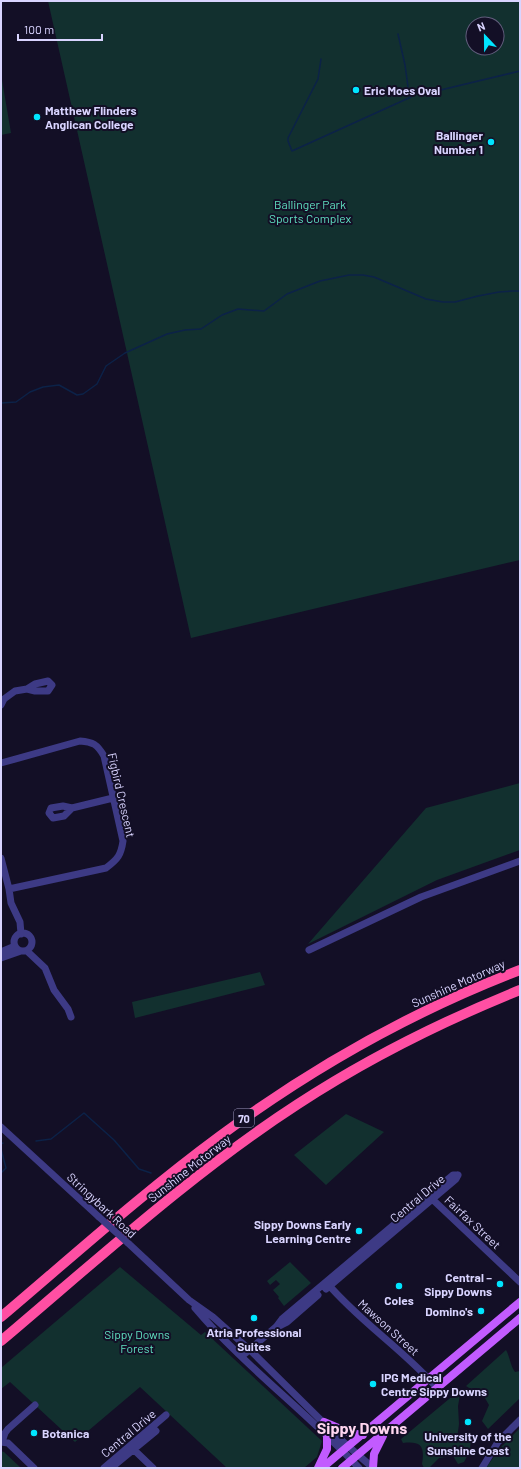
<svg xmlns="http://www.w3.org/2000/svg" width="521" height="1469" font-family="Barlow,sans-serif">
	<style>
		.green { fill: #12302f; fill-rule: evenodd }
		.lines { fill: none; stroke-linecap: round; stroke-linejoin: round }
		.stream { stroke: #0c2248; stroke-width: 1.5 }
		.minor { stroke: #3d3a85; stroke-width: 7 }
		.major { stroke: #c25bff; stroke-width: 8 }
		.highway { stroke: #ff4fa3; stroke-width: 10 }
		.minor-bridge { stroke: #3d3a85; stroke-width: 7 }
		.poi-dot { fill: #00e5ff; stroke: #130f26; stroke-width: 1.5 }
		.labels { text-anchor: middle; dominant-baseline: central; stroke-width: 4; stroke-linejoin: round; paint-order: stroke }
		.shield { fill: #130f26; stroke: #9e99be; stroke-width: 1 }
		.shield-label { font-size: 11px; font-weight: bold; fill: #d9d4ff }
		.poi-label { font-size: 12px; font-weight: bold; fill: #d9d4ff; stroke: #130f26; text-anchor: start }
		.park-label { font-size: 12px; fill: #5fe0c0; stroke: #130f26 }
		.street-label { font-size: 12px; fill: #d9d4ff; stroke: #130f26 }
		.district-label { font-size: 16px; font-weight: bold; fill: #ffd6f0; stroke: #130f26 }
	</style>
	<rect width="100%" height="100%" fill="#130f26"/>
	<path class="green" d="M48,1H520V560L191,638ZM473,24H497V48H473Z
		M1,74L11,133L1,135Z
		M520,783V850L437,880L308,944L426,808Z
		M260,972L265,985L135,1018L132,1002Z
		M346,1114L384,1132L326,1185L294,1155Z
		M290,1262L311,1283L284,1306L278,1298L279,1297L273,1290L280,1284L276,1280L270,1285L267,1281Z
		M120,1267L201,1335L205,1332L322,1441L317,1457L304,1468H227L140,1387L75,1442L10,1382L1,1389V1368Z
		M506,1350C510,1357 510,1365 515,1372L520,1371V1398L488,1429L482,1421L489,1405L482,1393L474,1391L466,1386Z
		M461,1389L458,1406L459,1424L457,1439L471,1442L469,1453L464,1462L458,1464L453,1456L439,1458L429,1468H424L422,1464C425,1446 421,1441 403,1443L401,1439Z
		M520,1428V1468H486L500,1448Z
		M1,1451L4,1452L21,1468H1Z"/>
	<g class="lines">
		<path class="stream" d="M398,34L405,65L408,87
			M321,59L318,79L288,138V141L292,151L411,97
			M424,94L520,71
			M1,403L16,402L30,392L43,387L59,385L77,395L83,394L97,384L106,366L125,353L167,334L185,330L201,329L222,315L238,309L264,311L287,294L320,281L349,275H363L374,277L426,299L443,302H455L478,296L499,292L512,291H520
			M36,1141L51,1139L84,1113L114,1140L139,1169L151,1173
			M1,1144L3,1143
			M1,1149L6,1168L1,1173"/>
		<path class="minor" d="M1,705L4,699L15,691L27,689L35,684L48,681L52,685L48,691H35L27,689
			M1,763L80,741C93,742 97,744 104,756L123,841C121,855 118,859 106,868L9,889
			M72,808L63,806L51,808L49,813L53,818L64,816L72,808L113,798
			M1,858L9,889L11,903L20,922L21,934
			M14 942a9 9 0 1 1 18 0a9 9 0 1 1-18 0Z
			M309,950L421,897L520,861
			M27,951L45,968L54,990L68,1009L71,1017
			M1,952L15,946
			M1,958L21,951
			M1,1127L99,1217
			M430,1197L520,1282
			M128,1243L189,1300L213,1317L250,1350L340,1439L373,1468
			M327,1283C360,1322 404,1350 437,1388
			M326,1289L456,1179L458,1175
			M195,1308C244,1366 307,1412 359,1468
			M277,1327L287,1322L318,1295
			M242,1356L276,1327L282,1319L453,1175H458
			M1,1442L8,1443L34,1468
			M2,1442L5,1433L8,1429L35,1405
			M130,1446L153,1468
			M104,1468L166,1415
			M111,1468L156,1431
			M482,1468L498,1442L520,1420"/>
		<path class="major" d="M324,1422L350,1433L363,1435
			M318,1468L327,1449V1435
			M322,1468L520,1302
			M342,1468L520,1318
			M373,1468L374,1454L383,1436"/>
		<path class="highway" d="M1,1317C73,1256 144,1192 220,1136C312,1068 413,1011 520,970
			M1,1341C97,1260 193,1172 298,1104C367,1059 443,1021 520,990"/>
		<path class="minor-bridge" d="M99,1217L128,1243"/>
	</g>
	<g class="poi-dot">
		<circle cx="356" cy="90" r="4"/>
		<circle cx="37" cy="117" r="4"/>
		<circle cx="491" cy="142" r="4"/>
		<circle cx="359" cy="1231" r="4"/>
		<circle cx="500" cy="1284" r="4"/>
		<circle cx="399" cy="1286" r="4"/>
		<circle cx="481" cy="1311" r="4"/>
		<circle cx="254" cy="1318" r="4"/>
		<circle cx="373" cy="1384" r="4"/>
		<circle cx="468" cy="1422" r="4"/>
		<circle cx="34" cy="1433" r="4"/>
	</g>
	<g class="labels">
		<rect class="shield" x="234" y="1109" width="20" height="18" rx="3"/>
		<g class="shield-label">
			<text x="244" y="1118">70</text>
		</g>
		<g class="poi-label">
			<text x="364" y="90">Eric Moes Oval</text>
			<text x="45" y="110">Matthew Flinders<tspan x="45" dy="14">Anglican College</tspan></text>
			<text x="483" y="135" text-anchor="end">Ballinger<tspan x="483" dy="14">Number 1</tspan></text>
			<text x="351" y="1224" text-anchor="end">Sippy Downs Early<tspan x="351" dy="14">Learning Centre</tspan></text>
			<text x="492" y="1277" text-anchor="end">Central –<tspan x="492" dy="14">Sippy Downs</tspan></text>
			<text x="399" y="1300" text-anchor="middle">Coles</text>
			<text x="473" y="1311" text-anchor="end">Domino's</text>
			<text x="254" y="1332" text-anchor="middle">Atria Professional<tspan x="254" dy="14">Suites</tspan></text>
			<text x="381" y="1377">IPG Medical<tspan x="381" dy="14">Centre Sippy Downs</tspan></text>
			<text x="42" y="1433">Botanica</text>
			<text x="468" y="1436" text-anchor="middle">University of the<tspan x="468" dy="14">Sunshine Coast</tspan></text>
		</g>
		<g class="park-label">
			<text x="310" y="204">Ballinger Park<tspan x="310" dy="14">Sports Complex</tspan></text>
			<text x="137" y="1334">Sippy Downs<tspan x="137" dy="14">Forest</tspan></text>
		</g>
		<g class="street-label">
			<text transform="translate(122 795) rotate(77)">Figbird Crescent</text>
			<text transform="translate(458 983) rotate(-24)">Sunshine Motorway</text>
			<text transform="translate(189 1168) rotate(-38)">Sunshine Motorway</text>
			<text transform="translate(417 1198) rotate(-40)">Central Drive</text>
			<text transform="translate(102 1205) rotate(43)">Stringybark Road</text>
			<text transform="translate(473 1222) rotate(43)">Fairfax Street</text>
			<text transform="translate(389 1327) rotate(42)">Mawson Street</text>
			<text transform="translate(128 1433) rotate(-40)">Central Drive</text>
		</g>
		<g class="district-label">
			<text x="362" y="1427">Sippy Downs</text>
		</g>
	</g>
	<rect width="521" height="1469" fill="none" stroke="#d9d4ff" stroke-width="4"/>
	<g transform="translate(485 36) rotate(338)"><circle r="19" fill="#130f26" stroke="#625e7d"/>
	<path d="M0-3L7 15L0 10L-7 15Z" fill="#00e5ff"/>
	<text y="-6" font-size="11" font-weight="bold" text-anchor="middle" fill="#d9d4ff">N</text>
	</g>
	<path d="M18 34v6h84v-6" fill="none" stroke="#d9d4ff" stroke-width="2"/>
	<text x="24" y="34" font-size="12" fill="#d9d4ff" stroke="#130f26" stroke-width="3" paint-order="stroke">100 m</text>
</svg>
